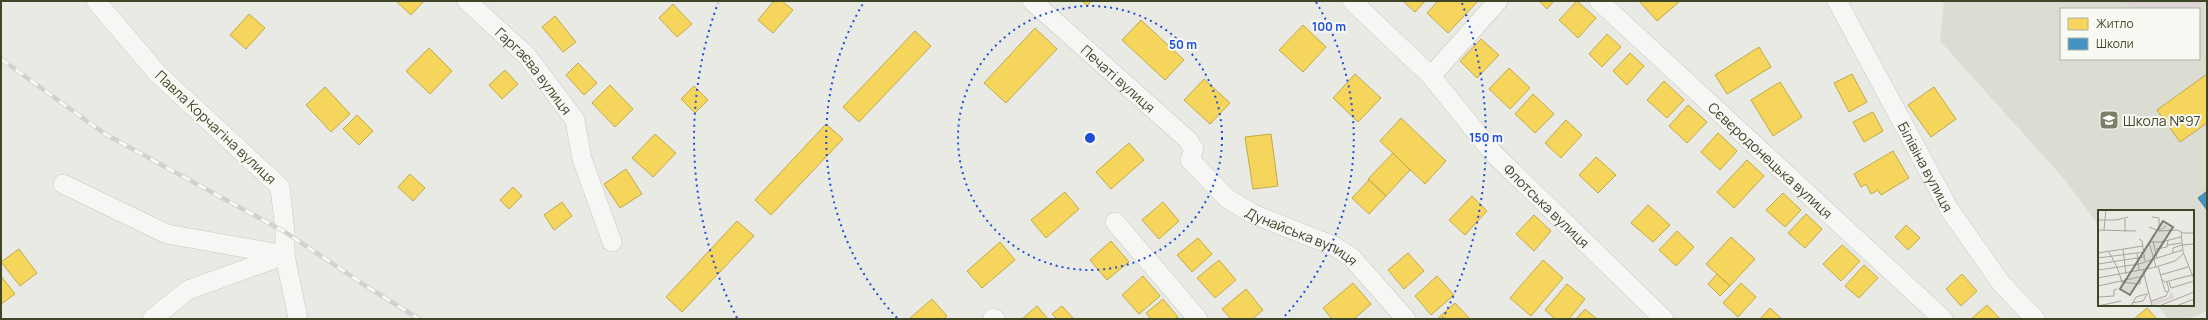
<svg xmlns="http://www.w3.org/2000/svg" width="2208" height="320" font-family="Manrope,sans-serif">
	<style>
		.built { fill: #dbddd2; fill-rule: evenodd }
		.green { fill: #dfd5d9 }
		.homes { fill: #f6d55c; stroke: #bfaa4c }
		.schools { fill: #4393c3; stroke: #427c94 }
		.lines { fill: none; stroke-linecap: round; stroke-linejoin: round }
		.minor-casing { stroke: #c7c8c2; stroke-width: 20 }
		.minor { stroke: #f6f7f4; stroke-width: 19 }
		.rail-casing { stroke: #d1d2cd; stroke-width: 4.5 }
		.rail { stroke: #f8f9f3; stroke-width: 3; stroke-dasharray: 9; stroke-linecap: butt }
		.ring { fill: none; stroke: #1d4ed8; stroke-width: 2; stroke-dasharray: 2 4 }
		.labels { text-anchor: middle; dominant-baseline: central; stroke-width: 4; stroke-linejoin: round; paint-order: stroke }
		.street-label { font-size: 14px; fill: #3f4628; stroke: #f8f9f3 }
		.poi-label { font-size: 14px; fill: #3f4628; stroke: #f8f9f3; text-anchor: start }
		.inset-road { fill: none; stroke: #a5a899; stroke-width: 1 }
		.view { fill: #7a7f6a; fill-opacity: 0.15; stroke: #7a7f6a; stroke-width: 2 }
		.inset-edge { fill: none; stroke: #3f4628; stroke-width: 2 }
		.centre { fill: #1d4ed8; stroke: #f8f9f3; stroke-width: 2 }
		.ring-label { font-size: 12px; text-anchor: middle; font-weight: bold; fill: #1d4ed8; stroke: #f8f9f3; stroke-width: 4; stroke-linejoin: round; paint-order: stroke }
	</style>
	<rect width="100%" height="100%" fill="#e9eae4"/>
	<path class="built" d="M1944,1H2207V311L2187,319H2168L2157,305H2193V211H2099V226L2065,180L1940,41ZM2061,9H2199V59H2061Z"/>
	<path class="green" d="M2124,1H2204L2196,9H2134Z"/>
	<path class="homes" d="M396,1H424L411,15Z
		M774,1H782L793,10L773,33L758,20Z
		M1082,1H1091L1087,6Z
		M1403,1H1425L1415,12Z
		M1438,1H1478L1448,33L1427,13Z
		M1539,1H1554L1547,9Z
		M1577,1L1596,18L1578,38L1559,20Z
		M1639,1H1680L1657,21Z
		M673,4L692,24L677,37L659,18Z
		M249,14L265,28L246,49L230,35Z
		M555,16L576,42L563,52L542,27Z
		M1141,20L1184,60L1165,80L1122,40Z
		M1303,25L1326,47L1303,72L1279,50Z
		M1035,28L1057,49L1006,103L984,83Z
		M915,31L931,46L859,122L843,107Z
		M1607,34L1621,47L1602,67L1589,54Z
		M1481,39L1499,55L1477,78L1460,61Z
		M1759,47L1771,67L1727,94L1715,75Z
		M429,48L452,71L430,94L406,71Z
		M1630,53L1644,66L1627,85L1613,71Z
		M578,63L597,83L584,95L566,75Z
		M1509,68L1530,88L1510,109L1489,89Z
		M505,70L518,84L502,99L489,85Z
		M1355,74L1381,98L1358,122L1333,98Z
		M1852,74L1867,102L1849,112L1834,83Z
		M2207,74V123L2180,142L2157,110Z
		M1204,79L1230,103L1210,124L1184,100Z
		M1664,81L1684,100L1667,118L1647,100Z
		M1780,82L1802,117L1773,136L1751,100Z
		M610,85L633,109L615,127L592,103Z
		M694,86L708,100L695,113L681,99Z
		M325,87L350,114L331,132L306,105Z
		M1934,87L1956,119L1931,137L1908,105Z
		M1533,94L1554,114L1535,133L1515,114Z
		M1688,105L1707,122L1687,143L1669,126Z
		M1873,112L1883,131L1864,142L1853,122Z
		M357,115L373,131L359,145L343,129Z
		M1401,118L1446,161L1425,184L1380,141Z
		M1566,120L1582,135L1561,158L1545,143Z
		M826,124L843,139L771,215L755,200Z
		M1718,133L1737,151L1720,170L1701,152Z
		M655,134L676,153L653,177L632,158Z
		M1271,134L1278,186L1253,189L1245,137Z
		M1129,143L1144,160L1111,189L1096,172Z
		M1893,151L1909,178L1881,195L1878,190L1871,194L1866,184L1861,187L1854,174Z
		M1393,153L1410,170L1386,196L1368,179Z
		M1596,157L1616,175L1598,193L1579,175Z
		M1747,160L1764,176L1734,208L1717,192Z
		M626,169L642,194L620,208L604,184Z
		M410,174L425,188L413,201L398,187Z
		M1369,180L1386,196L1369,214L1352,198Z
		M513,187L522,196L509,209L500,200Z
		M1065,192L1079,209L1046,238L1031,220Z
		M1783,193L1801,210L1785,227L1766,210Z
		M1472,196L1487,211L1465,235L1449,220Z
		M562,202L572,216L554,230L544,215Z
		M1163,202L1179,221L1159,239L1142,220Z
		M1648,205L1670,225L1653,242L1631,223Z
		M1806,214L1822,229L1805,248L1788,233Z
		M1534,215L1551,231L1534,251L1516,234Z
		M737,221L754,236L682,312L666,297Z
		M1906,225L1920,238L1908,250L1895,237Z
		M1677,231L1694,247L1676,266L1659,250Z
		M1731,237L1755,259L1730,286L1706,264Z
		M1198,238L1212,254L1192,272L1177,255Z
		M1111,241L1129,262L1107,280L1090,260Z
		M1000,242L1015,260L982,288L967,271Z
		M1842,245L1860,261L1841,281L1823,264Z
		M19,249L37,273L20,286L1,262Z
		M1408,253L1424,271L1404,289L1388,270Z
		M1219,260L1236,280L1215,298L1197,278Z
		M1543,260L1563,278L1531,316L1510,298Z
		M1864,265L1878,278L1859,298L1845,286Z
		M1717,274L1730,286L1720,296L1708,284Z
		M1962,274L1977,291L1961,306L1946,289Z
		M1,276L15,294L1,304Z
		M1143,276L1160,296L1139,314L1122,295Z
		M1437,276L1454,295L1431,315L1415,296Z
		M1353,283L1371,304L1354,319H1332L1323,308Z
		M1741,283L1756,297L1738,317L1723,303Z
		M1567,284L1585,299L1569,319H1555L1545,310Z
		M1246,289L1263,310L1252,319H1231L1222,309Z
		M932,299L947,316L943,319H909Z
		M1163,299L1178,317L1175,319H1151L1146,313Z
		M1455,303L1470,319H1437Z
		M1987,305L2000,319H1971Z
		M1037,306L1048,319H1022Z
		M1062,306L1073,318L1072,319H1057L1052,314Z
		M1770,308L1782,319H1760Z
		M2147,308L2157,319H2134Z
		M1585,309L1597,319H1576Z"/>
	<path class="schools" d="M2207,191V210L2198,198Z"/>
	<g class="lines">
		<g class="minor-casing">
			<g id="minor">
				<path id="s1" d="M467,1L527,56L575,120L582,159L612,242"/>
				<path id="s2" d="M1032,1L1188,140L1194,149L1190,160L1228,199L1253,214L1334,246L1352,258L1406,319"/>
				<path id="s3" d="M1352,1L1431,76L1493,153L1664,319"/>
				<path id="s4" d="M1599,1L1943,319"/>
				<path id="s5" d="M1837,1L1949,209L2001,283L2035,319"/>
				<path d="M1431,76L1498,1"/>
				<path d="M63,184L167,234L285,255V232L280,187L158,74L96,1"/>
				<path d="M1115,222L1198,319"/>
				<path d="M993,318L995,319"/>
				<path d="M152,319L188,290L285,255L298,319"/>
			</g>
		</g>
		<use href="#minor" class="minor"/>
		<g class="rail-casing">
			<path id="rail" d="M1,59L105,134L285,232L366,286L419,319"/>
		</g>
		<use href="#rail" class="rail"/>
	</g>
	<g class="ring">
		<circle cx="1090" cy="138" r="132"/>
		<path d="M897 318A264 264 0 0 1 864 2M1316 2A264 264 0 0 1 1283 318"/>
		<path d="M737 318A396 396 0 0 1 718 3M1462 3A396 396 0 0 1 1443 318"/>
	</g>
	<defs>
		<g id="school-square" transform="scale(1)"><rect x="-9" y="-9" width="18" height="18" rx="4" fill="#7a7f6a" stroke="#f8f9f3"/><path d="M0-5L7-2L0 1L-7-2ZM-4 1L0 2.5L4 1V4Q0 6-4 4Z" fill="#fff"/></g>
	</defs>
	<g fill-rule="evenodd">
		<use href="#school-square" x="2109" y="120"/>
	</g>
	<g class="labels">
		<g class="street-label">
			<text stroke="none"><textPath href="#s1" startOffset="97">Гаргаєва вулиця</textPath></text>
			<text stroke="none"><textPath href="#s2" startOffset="116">Печаті вулиця</textPath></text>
			<text transform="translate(216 127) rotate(43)">Павла Корчагіна вулиця</text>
			<text stroke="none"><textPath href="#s4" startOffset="234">Сєвєродонецька вулиця</textPath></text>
			<text stroke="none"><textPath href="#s5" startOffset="188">Білівіна вулиця</textPath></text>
			<text stroke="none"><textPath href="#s3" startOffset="283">Флотська вулиця</textPath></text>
			<text stroke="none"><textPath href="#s2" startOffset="369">Дунайська вулиця</textPath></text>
		</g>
		<g class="poi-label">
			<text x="2123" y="120">Школа №97</text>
		</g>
	</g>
	<g transform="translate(2098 210)">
		<rect width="96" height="96" fill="#e9eae4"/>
		<path d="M74,81L76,88L55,96L53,91L70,88Z" fill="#dfd5d9"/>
		<path class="inset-road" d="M0,10H18L30,7M68,16L61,21L80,20L85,23H96M51,17L61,21V8L54,7M0,20L38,21M6,20L8,0M27,22V9M83,22L85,42L96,69M41,29L44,31L47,51M55,31L59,48M70,35L83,33M84,35L96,34M25,39L28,64M58,39L69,37L70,30M11,42L19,57L24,72M0,43L45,36M39,43L41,60M75,43V38L84,35M0,48L46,42M0,54L46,47M60,56L67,81L70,82M58,57L51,32H63L83,27M0,60L41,54L84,40M45,60L54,96M62,65L90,57M0,68L58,57L77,51L85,44M63,69L67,72L94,65M23,72L42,74L43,67M71,72L73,78L96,71M0,76L46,66M0,87L16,86V80L19,79M53,91L68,86L71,80L69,72M34,93L45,91L50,83M0,96L23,91M33,96L38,87L48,84M61,96L96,82M78,96L96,89"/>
		<path class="view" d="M65,11L75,17L32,85L22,79Z"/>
		<rect width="96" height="96" class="inset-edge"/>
	</g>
	<circle cx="1090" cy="138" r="6" class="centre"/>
	<g class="ring-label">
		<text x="1329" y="31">100 m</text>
		<text x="1183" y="49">50 m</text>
		<text x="1486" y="142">150 m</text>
	</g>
	<rect width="2208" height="320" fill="none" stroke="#3f4628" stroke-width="4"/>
	<rect x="2060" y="8" width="140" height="52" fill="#f8f9f3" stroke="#aeb1a2"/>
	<rect x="2068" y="18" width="20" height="12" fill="#f6d55c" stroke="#aeb1a2"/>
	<text x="2096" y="28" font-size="12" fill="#3f4628">Житло</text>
	<rect x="2068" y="38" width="20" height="12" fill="#4393c3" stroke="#aeb1a2"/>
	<text x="2096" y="48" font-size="12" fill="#3f4628">Школи</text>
</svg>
